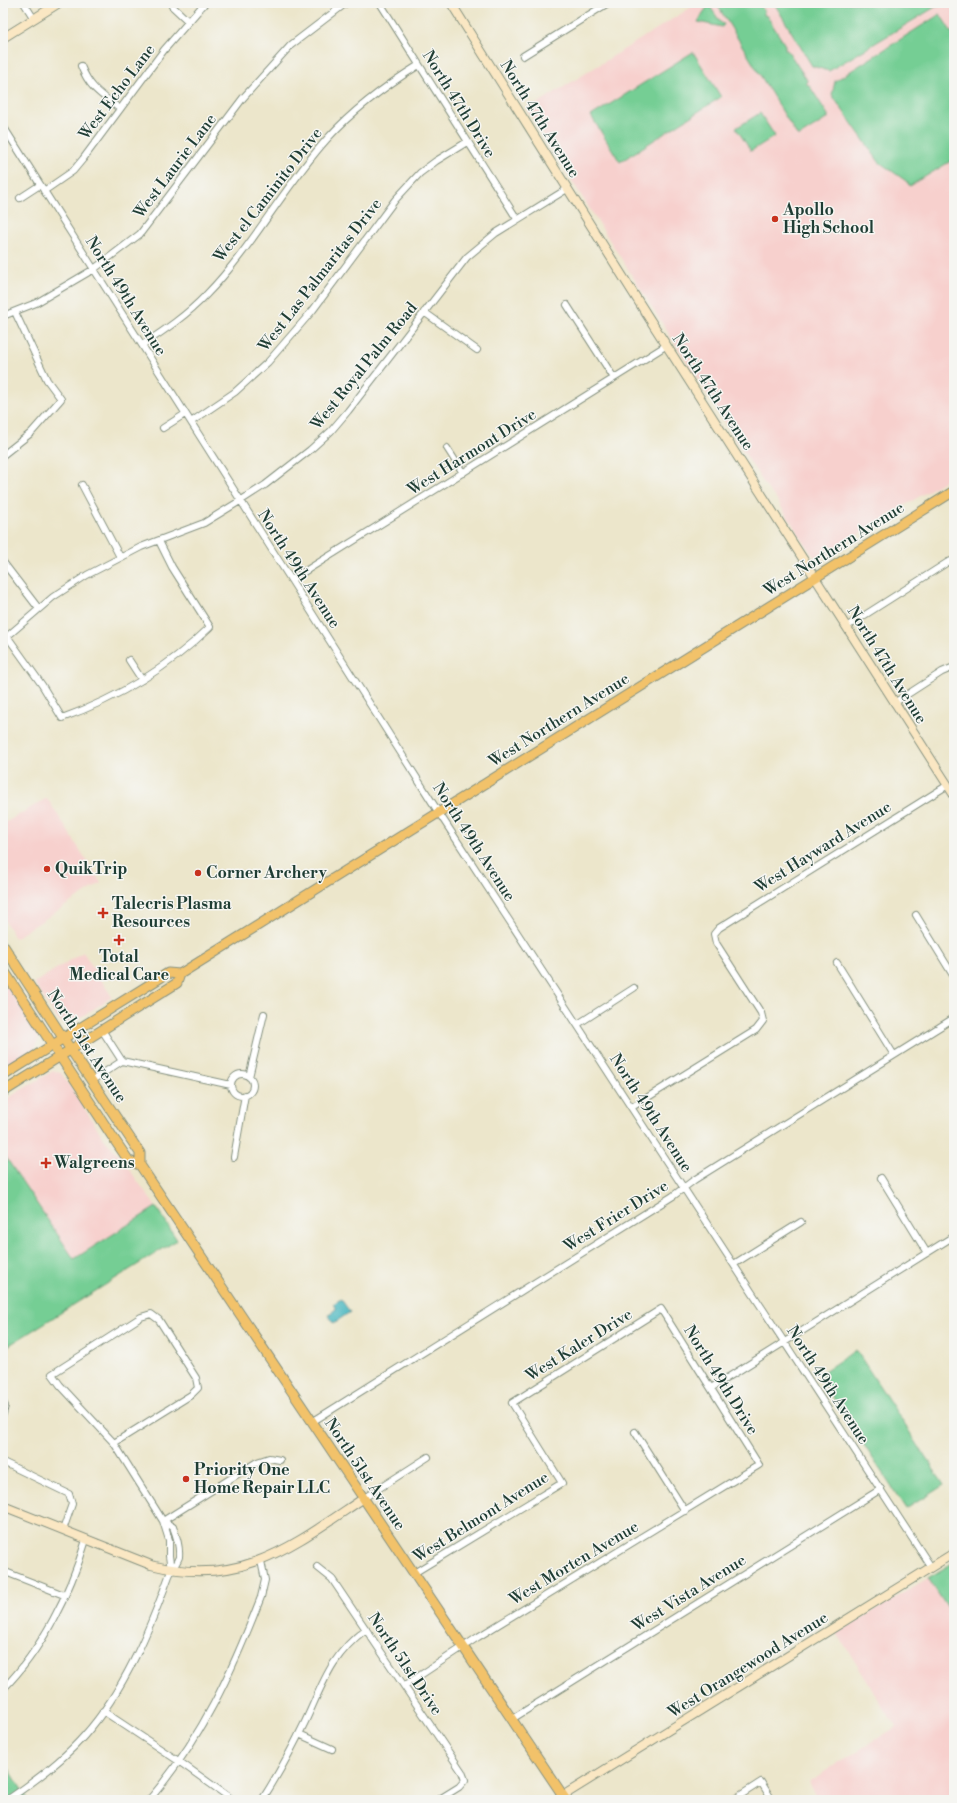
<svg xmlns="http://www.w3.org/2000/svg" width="957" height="1803" font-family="'Libre Bodoni',serif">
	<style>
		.built { fill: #f7d0cd }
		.green { fill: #75ce94; stroke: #4a8664 }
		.water { fill: #48b7c0; stroke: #347a7a }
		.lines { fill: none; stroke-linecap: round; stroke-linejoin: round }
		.street-casing { stroke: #869280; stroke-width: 8 }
		.secondary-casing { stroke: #869280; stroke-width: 10 }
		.primary-casing { stroke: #869280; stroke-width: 11 }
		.street { stroke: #fff; stroke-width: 6 }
		.secondary { stroke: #fae7c3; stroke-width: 8 }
		.primary { stroke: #f2c26a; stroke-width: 9 }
		.poi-dot { fill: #c8321e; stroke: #f6f6f2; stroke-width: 1.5 }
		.labels { text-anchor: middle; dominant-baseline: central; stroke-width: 3; stroke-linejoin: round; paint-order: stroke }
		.street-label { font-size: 16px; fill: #1f3d34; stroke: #f6f6f2 }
		.poi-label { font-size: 16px; font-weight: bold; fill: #1f3d34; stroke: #f6f6f2; text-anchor: start }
	</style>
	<rect width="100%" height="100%" fill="#f6f6f2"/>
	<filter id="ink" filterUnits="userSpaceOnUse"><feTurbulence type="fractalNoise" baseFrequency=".025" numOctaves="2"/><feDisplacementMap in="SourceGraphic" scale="8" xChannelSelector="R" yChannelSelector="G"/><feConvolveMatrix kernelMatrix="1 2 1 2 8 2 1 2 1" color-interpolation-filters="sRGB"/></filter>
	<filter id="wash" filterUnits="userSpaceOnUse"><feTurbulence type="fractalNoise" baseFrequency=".012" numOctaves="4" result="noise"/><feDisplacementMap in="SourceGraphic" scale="16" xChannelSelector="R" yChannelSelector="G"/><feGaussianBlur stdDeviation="0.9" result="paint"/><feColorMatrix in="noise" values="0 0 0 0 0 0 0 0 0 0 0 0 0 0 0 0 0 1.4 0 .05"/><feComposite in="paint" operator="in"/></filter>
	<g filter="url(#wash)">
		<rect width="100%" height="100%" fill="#ece6cb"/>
		<path class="built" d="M698,3H954V475L822,557L816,558L811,553L776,499L766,487L527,110Z
			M47,798L101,883L15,938L3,918V824Z
			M83,952L112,997L72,1023H65L58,1020L34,983Z
			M3,977L35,1027L39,1037L34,1050L3,1070Z
			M53,1071L61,1073L105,1140L120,1156L156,1207L74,1259L3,1153V1101Z
			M928,1578L954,1618V1800H820L808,1782L896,1727L837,1633Z"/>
		<path class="green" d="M716,3H759L764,11V15L767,16L785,45V49L788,51L807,80L806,84L809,85L828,115V118L798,137Z
			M774,3H942L829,71L812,66Z
			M709,5L721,23L724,24L722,27L698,22L703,13Z
			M940,14L954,36V159L910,186L906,181L879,162L832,95L835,81Z
			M693,52L721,97L620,162L591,116Z
			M760,113L775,136L751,151L736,128Z
			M3,1153L74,1259L156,1207L177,1240L3,1349Z
			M856,1350L944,1485L906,1509L822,1381L825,1379L821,1373Z
			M954,1562V1618L928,1578Z
			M3,1759L28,1800H3Z"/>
		<path class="water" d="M341,1299L350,1312L334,1323L328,1315L336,1309L333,1304Z"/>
	</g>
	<g filter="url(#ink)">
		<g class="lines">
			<g class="street-casing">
				<path id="street" d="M24,3L34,19
					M380,3L517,219
					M172,6L188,21
					M523,56L608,3
					M81,66C90,89 101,94 120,109
					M3,126L439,813L931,1567
					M44,191L73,171L83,159L164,50L205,3
					M20,198L40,185
					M567,305L614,378
					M424,312L477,350
					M3,316L36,303L94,269L140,234L243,98L291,45L346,3
					M142,345C165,330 187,315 206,295C252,248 283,188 327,139C354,109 385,86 419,65
					M191,422L235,392L268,362L313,310L395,200L420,173L436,161L467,142
					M163,428L185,414
					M447,448L463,473
					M3,455L31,433L61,399L47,380L15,312
					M82,485L120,557
					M3,562L39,609
					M291,580L667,345
					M846,627L948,562L954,560
					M7,636L42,685L62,718C118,698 168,668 210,627L172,567L159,541
					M3,640L53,597L87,575L141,547L204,523L240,501L265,485L310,450L331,431L348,411L467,257L496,233L567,189
					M129,660L142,680
					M894,703L942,672L954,667
					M916,915L954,977
					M837,963L894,1055
					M578,1024L634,988
					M102,1030L122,1061
					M231 1085a11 11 0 1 1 22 0a11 11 0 1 1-22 0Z
					M249,1077L264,1014
					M91,1081L122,1061L231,1085
					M632,1107L756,1030L763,1021L761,1013L716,943L714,934L719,928L948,785
					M234,1157L245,1095
					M881,1178L927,1253
					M734,1264L801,1222
					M711,1388L954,1236
					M3,1402L5,1406L3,1414
					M312,1422L673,1196L694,1180L954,1018
					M635,1432L685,1511
					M114,1443L191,1395L198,1388L196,1378L159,1320L151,1314L141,1317L52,1374L60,1385L114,1443L163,1521L169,1540V1556L171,1570
					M3,1462L69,1494L72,1504L63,1530
					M364,1498L428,1457
					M163,1521L257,1462L269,1458L280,1460
					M317,1567L332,1579L462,1772L465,1780L459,1787L438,1800
					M3,1571L64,1595
					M404,1686L478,1637L759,1465L661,1309L512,1403L562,1483L414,1573
					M3,1689C42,1650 70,1593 86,1540
					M103,1711L180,1762L233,1800
					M512,1719L881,1489
					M299,1734L332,1749
					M7,1800C34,1782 62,1761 84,1736C124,1691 149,1631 169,1576C172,1569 177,1563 179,1557C180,1546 177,1537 173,1527L163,1521
					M149,1800C202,1738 232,1672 261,1597L265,1580L261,1561
					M262,1800C278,1775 292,1749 305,1722C323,1684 330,1656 366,1629
					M733,1800L761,1782L772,1800"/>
			</g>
			<g class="secondary-casing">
				<path id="secondary" d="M451,3L647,315L954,795
					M3,38L59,3
					M3,1506L151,1565C242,1588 292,1546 364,1498
					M556,1800L954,1553"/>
			</g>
			<g class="primary-casing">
				<path id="primary" d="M3,945L71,1050L140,1153V1165
					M3,969L114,1139L129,1161L140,1165L566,1800
					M3,1076L168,973L180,974L954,491
					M3,1092L177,983L180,974"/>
			</g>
			<use href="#street" class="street"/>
			<use href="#secondary" class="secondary"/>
			<use href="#primary" class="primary"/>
		</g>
	</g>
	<g class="poi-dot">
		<circle cx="775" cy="219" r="4"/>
		<circle cx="47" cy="869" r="4"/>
		<circle cx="198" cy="873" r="4"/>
		<path d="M101 907h4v4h4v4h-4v4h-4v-4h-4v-4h4z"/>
		<path d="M117 934h4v4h4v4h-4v4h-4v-4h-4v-4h4z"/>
		<path d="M44 1157h4v4h4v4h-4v4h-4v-4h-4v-4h4z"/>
		<circle cx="186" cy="1479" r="4"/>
	</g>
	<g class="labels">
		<g class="street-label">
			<text transform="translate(117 92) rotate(-53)">West Echo Lane</text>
			<text transform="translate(459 104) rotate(58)">North 47th Drive</text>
			<text transform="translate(540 119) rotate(58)">North 47th Avenue</text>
			<text transform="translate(175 166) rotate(-53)">West Laurie Lane</text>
			<text transform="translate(268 195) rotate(-52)">West el Caminito Drive</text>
			<text transform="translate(320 275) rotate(-52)">West Las Palmaritas Drive</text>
			<text transform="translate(126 296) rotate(58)">North 49th Avenue</text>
			<text transform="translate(364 366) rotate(-51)">West Royal Palm Road</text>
			<text transform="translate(713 392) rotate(57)">North 47th Avenue</text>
			<text transform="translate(472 452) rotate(-32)">West Harmont Drive</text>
			<text transform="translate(834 549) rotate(-32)">West Northern Avenue</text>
			<text transform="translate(299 569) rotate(57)">North 49th Avenue</text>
			<text transform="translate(887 665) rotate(58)">North 47th Avenue</text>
			<text transform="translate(559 720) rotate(-32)">West Northern Avenue</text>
			<text transform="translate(474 842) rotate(57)">North 49th Avenue</text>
			<text transform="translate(823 847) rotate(-32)">West Hayward Avenue</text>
			<text transform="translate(87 1046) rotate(57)">North 51st Avenue</text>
			<text transform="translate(651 1113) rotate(57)">North 49th Avenue</text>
			<text transform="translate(616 1216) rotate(-32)">West Frier Drive</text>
			<text transform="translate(579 1345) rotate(-32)">West Kaler Drive</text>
			<text transform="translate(721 1380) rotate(58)">North 49th Drive</text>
			<text transform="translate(828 1385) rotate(57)">North 49th Avenue</text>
			<text transform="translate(365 1474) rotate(56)">North 51st Avenue</text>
			<text transform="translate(481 1517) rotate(-32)">West Belmont Avenue</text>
			<text transform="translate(574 1563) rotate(-31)">West Morten Avenue</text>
			<text transform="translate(689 1593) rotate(-32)">West Vista Avenue</text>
			<text transform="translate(405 1664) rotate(56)">North 51st Drive</text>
			<text transform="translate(748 1665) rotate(-32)">West Orangewood Avenue</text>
		</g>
		<g class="poi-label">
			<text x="783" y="210">Apollo<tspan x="783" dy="18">High School</tspan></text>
			<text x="55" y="869">QuikTrip</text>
			<text x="206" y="873">Corner Archery</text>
			<text x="112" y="904">Talecris Plasma<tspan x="112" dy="18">Resources</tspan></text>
			<text x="119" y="957" text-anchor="middle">Total<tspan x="119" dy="18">Medical Care</tspan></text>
			<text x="54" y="1163">Walgreens</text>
			<text x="194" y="1470">Priority One<tspan x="194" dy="18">Home Repair LLC</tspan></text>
		</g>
	</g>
	<rect width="957" height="1803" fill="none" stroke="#f6f6f2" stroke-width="16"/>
</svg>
